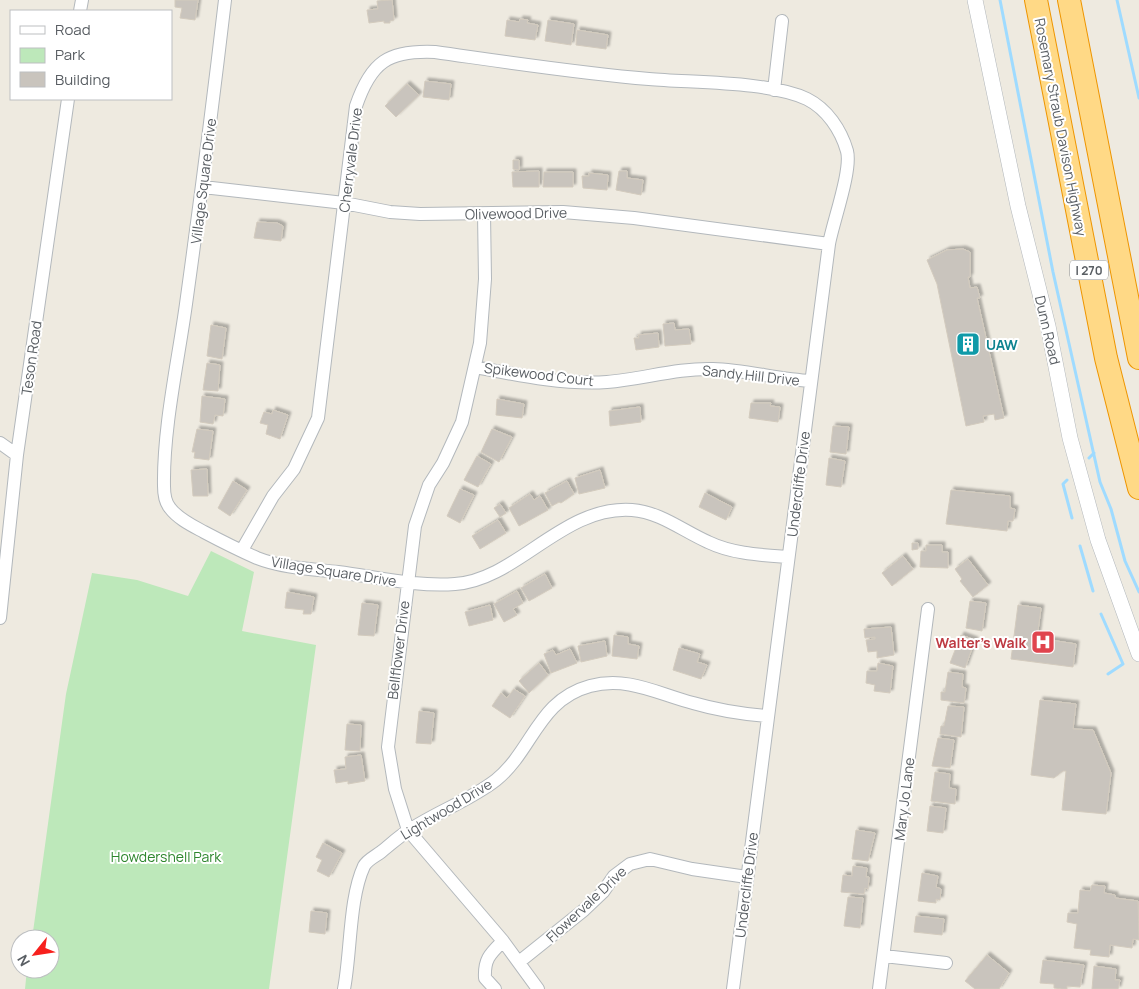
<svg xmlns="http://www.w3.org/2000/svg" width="1139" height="989" font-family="Manrope,sans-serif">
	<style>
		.green { fill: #bde8ba }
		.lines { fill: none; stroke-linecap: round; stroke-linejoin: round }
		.stream { stroke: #9fdbff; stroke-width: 3 }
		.building { fill: #c9c4bd; stroke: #d3cbbe; filter: url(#shadow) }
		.minor-casing { stroke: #b3b8bc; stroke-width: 14 }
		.tertiary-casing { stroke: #b3b8bc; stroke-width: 16 }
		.motorway-casing { stroke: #ee9500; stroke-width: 24 }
		.minor { stroke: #fff; stroke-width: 12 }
		.tertiary { stroke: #fff; stroke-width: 15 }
		.motorway { stroke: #ffd986; stroke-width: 22 }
		.labels { text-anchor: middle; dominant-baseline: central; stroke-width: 4; stroke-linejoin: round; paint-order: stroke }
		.shield { fill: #fff; stroke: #8b8e92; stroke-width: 1 }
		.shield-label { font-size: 12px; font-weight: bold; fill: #595e63 }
		.street-label { font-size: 14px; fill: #595e63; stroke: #fff }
		.culture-label { font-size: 14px; font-weight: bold; fill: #0d838f; stroke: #fff; text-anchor: start }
		.health-label { font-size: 14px; font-weight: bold; fill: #be3a42; stroke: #fff; text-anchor: end }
		.park-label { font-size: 14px; fill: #2e862e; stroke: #fff }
	</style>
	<defs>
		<filter id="shadow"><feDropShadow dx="3" dy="-3" stdDeviation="1" flood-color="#0004"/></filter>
	</defs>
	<rect width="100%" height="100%" fill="#eeeae0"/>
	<path class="green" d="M211,551L254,572L242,631L316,645L269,989H25L27,969H50V939H32L66,694L92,573L137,580L188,596Z"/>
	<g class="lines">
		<path class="stream" d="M1000,0L1053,272L1100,482L1111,509L1125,561L1139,592
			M1117,0L1139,98
			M1089,458L1094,453
			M1067,480L1063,484L1072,518
			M1080,546L1093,591
			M1101,614L1123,664L1108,674"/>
	</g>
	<path class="building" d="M175,0H198L195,20L180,18L182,8L175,7Z
		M392,0L394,20L390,21V23H384V21L369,23L367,10L378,9L377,1Z
		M520,19L528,20L527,23L538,25L535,40L505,36L507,20L519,22Z
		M548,20L574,24L571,45L545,41Z
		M577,30L608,35L606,49L576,45Z
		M425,81L451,84L449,100L423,97Z
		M407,84L419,95L396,117L385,106Z
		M513,160H519V170L513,169Z
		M539,171V187H513L512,172Z
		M619,171H627V178L643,180L641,195L616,190Z
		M544,172H573V187H543Z
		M589,173L608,175L607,190L583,188L582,176H589Z
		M257,222L277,223L283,226L281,241L254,238Z
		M963,249L970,252V277H968L970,288L977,287L980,298H977L1004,418L995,420L994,414L983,416L984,422L966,426L937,284L927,260L947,250Z
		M674,323L675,330L689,329L691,344L665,346L663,324Z
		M211,325L226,328L222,359L207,356Z
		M658,333L659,347L636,350L634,338H639L638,335Z
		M207,363L220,365L218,391L203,390Z
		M202,396L225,399L223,416L215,415L213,424L200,422Z
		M497,399L524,404L522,418L496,415Z
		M751,403H771L770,406L780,407L778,422L749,418Z
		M640,407L641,422L610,426L609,411Z
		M273,410L288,415L280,439L266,434L268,425L260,423L264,412L272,414Z
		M833,426L849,427L846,454L830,452Z
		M197,429L213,431L209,460L194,458L195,452H192Z
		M492,429L512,437L499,462L481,452Z
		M477,456L491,464L478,487L464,480Z
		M829,458L845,461L841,487L826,485Z
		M207,469L208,496H193L191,470Z
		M600,470L605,488L579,494L575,478Z
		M233,481L247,490L230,516L218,508Z
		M567,481L574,494L561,503L559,502L552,506L545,493Z
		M460,489L474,495L460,523L447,516Z
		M951,490L1010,496V508L1015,509L1013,521H1008L1007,531L946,524Z
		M705,493L732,507L726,520L699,507Z
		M530,494L534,500L540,496L548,510L519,526L509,508Z
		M500,504L506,513L500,517L494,508Z
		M498,520L506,533L480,549L472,536Z
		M912,543H918V549L912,550Z
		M926,545H942V552H948V568L920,567L921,551H926Z
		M903,556L913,569L892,586L882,573Z
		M968,559L988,585L973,597L960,581L962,579L955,569Z
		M545,574L552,588L529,601L521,588Z
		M517,591L523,603L513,609L517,615L504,622L494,604Z
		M287,592L314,597L311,614H303L304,610L285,608Z
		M970,601L986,603L982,631L966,628Z
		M362,603L378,605L374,636L358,635Z
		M490,605L493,620L469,626L465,612Z
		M1018,605L1041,608L1037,638L1076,644L1073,667L1011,659Z
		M891,627L894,655L877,658V651L868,652L866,640L875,639V637L865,638L864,629Z
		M614,635L628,637V644L639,646L637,659L612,656Z
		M961,635L975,640L965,668L950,663Z
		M605,641L607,656L581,662L578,646Z
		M679,648L700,654L697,662L707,665L701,679L673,670Z
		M570,649L577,663L551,673L544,654L553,650L556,655Z
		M539,663L548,675L529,693L519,681Z
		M878,663L893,666L890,693L874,691L875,685L866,683L867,671H877Z
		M948,672L963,674L962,687L966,688L964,703L941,700V692H945Z
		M514,689L525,696L510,718L492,706L501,693L507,698Z
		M1040,700L1076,704L1073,729L1093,730L1111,773L1106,814L1062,810L1066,771H1063L1054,778L1031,775Z
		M948,706L964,707L961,737L940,734L941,726H944Z
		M419,711L434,713L431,744L416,743Z
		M347,724L361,725L360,751L345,750Z
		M938,738L954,740L950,768L932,766Z
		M361,755L365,781L348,784V781L336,783L334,770L346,769L345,757Z
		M935,772L950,774L949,788L956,789L955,804L931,801Z
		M930,806L946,808L943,833L927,831Z
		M856,830L875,833L868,861L852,859Z
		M323,843L342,853L329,877L317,871L322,860L316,857Z
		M853,866L867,868L866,877H869L868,889L865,888L864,894L841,892L843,875L852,876Z
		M922,873L938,876L936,887L941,889L940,900L936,899V903L918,901Z
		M1092,885L1105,886L1104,893L1115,895V898L1138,901L1139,940L1133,939L1132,948L1110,945L1109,957L1090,955L1091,950L1074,948L1077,924L1067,922L1068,913H1078L1080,890L1090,891Z
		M848,897L863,898L860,928L844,926Z
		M311,911L327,913L325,934L309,932Z
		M916,916L944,919L942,935L914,932Z
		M987,955L1009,973L999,989H975L965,981Z
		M1043,960L1084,965L1080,987L1067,986V989H1062L1054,988V984L1040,983Z
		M1094,966L1116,969L1115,980H1120L1118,989H1092Z"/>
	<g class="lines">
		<g class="minor-casing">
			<path id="minor" d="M225,0C213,102 200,203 186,304C178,362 163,428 164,486C164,494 165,502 170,508C178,519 193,526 204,532C221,541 239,550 257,558C282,568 312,569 338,572C377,577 416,587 455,584C517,580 563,505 632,510C660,512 683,531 708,542C733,554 761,555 788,557
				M80,11L82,0
				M774,90L782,21
				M203,187L344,203L390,212L420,214L563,212L634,218L829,244
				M484,214L485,279L480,343L462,422L443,463L429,485L415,526L388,747L395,789L408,830L503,941L538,989
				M475,367C517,375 564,385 607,382C643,379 677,368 713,369C745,370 778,379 811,381
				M0,443L17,455
				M242,550L273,496L294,469L318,418L356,106C371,62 388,50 435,52C506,62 577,73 649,79C692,83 769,81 807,99C827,109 841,130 847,151C852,170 833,222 829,244L733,989
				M0,618L17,455L68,99
				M884,956L946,963
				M519,962L584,910L603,892L614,876L630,864L650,859L692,869L747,877
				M344,989C351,953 349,898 364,866C367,860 376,856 381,852C390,845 398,837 408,831C436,812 469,801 496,780C533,750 538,700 590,686C628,676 658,694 693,703C717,710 742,714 767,716
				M495,989L485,978C484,959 490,954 503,941
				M879,989L928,609"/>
		</g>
		<g class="tertiary-casing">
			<path id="tertiary" d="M975,0L1018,206L1048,326L1070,438L1098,540L1139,654"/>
		</g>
		<g class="motorway-casing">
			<path id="motorway" d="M1036,0L1106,358L1139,488
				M1069,0L1139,358"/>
		</g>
		<use href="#minor" class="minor"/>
		<use href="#tertiary" class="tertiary"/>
		<use href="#motorway" class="motorway"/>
	</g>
	<defs>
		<g id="building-square" transform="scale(1.25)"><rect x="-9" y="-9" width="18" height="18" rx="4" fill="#0f9aa8" stroke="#fff"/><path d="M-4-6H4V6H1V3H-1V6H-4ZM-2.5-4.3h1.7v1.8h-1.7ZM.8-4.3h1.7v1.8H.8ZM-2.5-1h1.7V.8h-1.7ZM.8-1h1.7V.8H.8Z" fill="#fff"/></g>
		<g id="hospital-square" transform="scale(1.25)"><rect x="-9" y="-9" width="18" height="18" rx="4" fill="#e0444e" stroke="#fff"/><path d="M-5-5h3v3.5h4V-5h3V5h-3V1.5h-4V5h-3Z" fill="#fff"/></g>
	</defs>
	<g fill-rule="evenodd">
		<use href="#building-square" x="968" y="344"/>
		<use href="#hospital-square" x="1043" y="642"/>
	</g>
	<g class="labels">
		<rect class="shield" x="1070" y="260.5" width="38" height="19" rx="4"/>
		<g class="shield-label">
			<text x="1089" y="270">I 270</text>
		</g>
		<g class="street-label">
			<text transform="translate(1061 127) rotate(79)">Rosemary Straub Davison Highway</text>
			<text transform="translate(350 160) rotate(-83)">Cherryvale Drive</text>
			<text transform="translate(203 181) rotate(-83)">Village Square Drive</text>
			<text transform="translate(516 213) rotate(-1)">Olivewood Drive</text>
			<text transform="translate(1048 330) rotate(77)">Dunn Road</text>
			<text transform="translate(31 358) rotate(-82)">Teson Road</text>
			<text transform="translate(539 374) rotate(7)">Spikewood Court</text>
			<text transform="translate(751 375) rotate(6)">Sandy Hill Drive</text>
			<text transform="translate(798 484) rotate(-83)">Undercliffe Drive</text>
			<text transform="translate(334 571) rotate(9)">Village Square Drive</text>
			<text transform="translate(398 650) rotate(-83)">Bellflower Drive</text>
			<text transform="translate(904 799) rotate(-83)">Mary Jo Lane</text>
			<text transform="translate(446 809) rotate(-31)">Lightwood Drive</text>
			<text transform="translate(746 885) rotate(-83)">Undercliffe Drive</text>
			<text transform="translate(586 904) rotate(-43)">Flowervale Drive</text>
		</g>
		<g class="culture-label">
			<text x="986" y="344">UAW</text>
		</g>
		<g class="health-label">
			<text x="1026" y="642">Walter's Walk</text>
		</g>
		<g class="park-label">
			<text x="166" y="856">Howdershell Park</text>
		</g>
	</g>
	<rect x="10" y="10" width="162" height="90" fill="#ffffff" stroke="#bdbfc1"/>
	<rect x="20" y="26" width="25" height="8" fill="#ffffff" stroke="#bdbfc1"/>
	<text x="55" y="35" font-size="15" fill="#595e63">Road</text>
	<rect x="20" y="48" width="25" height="15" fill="#bde8ba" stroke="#bdbfc1"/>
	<text x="55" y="60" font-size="15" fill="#595e63">Park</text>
	<rect x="20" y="72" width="25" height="15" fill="#c9c4bd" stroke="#bdbfc1"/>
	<text x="55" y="85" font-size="15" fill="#595e63">Building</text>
	<g transform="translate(35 954) rotate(240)"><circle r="24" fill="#ffffff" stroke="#bdbfc1"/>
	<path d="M0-4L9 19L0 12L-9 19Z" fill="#f7201d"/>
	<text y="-8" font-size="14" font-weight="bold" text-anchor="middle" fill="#595e63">N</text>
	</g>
</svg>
